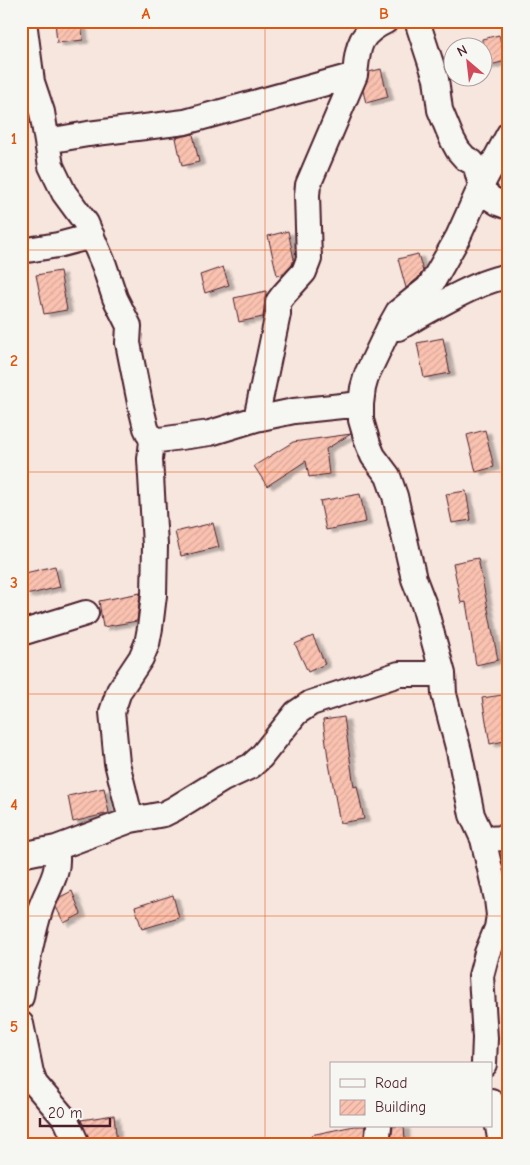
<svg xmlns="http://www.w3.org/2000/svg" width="530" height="1165" font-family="'Comic Neue',sans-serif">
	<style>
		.building { fill: url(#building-hatch); stroke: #4a1f2b; filter: url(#shadow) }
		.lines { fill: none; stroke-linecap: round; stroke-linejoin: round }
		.minor-casing { stroke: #4a1f2b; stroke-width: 28 }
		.minor { stroke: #f6f6f2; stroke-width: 24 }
		.grid { fill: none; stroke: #e0560e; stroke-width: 1; stroke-opacity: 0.55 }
		.neatline { fill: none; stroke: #e0560e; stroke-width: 2 }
		.grid-label { font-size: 16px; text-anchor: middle; font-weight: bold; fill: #e0560e }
	</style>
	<defs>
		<pattern id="building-hatch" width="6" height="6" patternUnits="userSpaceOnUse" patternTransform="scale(1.25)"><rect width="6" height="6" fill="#fac2b0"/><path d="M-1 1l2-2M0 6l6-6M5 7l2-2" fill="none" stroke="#d8a698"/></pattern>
		<filter id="shadow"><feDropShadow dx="5.5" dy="3" stdDeviation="1" flood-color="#0004"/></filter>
	</defs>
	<rect width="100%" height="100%" fill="#f7e6de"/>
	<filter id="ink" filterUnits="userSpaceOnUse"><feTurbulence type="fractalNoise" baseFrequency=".02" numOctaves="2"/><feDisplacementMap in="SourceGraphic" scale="10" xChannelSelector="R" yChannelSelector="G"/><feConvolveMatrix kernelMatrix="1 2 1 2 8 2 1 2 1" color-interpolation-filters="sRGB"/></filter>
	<g filter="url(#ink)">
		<path class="building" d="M55,21H81L83,40L57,43Z
			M499,35L506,61L482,67V39Z
			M381,69L388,97L366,103L363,91L369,72Z
			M193,134L199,162L182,166L176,138Z
			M288,231L294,259L292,265L284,274L277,275L268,236Z
			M418,254L423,271L418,278L406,288L398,259Z
			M223,267L229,285L205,293L200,275Z
			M60,271L67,310L44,314L36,275Z
			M266,291L263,317L239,322L234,298Z
			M443,338L450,373L424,378L417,343Z
			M485,430L494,467L476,472L467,435Z
			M351,434L326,449L329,474L309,477L306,461L267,486L254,466L293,442Z
			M466,491L471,520L452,523L446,494Z
			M360,494L366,522L326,530L320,501Z
			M213,523L219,547L181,556L175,532Z
			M478,558L498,660L476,665L466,602L461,603L453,563Z
			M55,566L60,587L26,595L21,574Z
			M140,593L137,621L103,627L99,601Z
			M313,636L325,664L308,672L295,644Z
			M509,694V740L490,744L482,698Z
			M344,717L354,787L357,786L364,819L340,823L328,758L323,720Z
			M104,788L109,813L73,822L68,796Z
			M72,891L81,914L64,923L56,907L60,897Z
			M173,895L179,918L142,929L135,907Z
			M114,1115L117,1144H90L81,1120Z
			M354,1126H365L363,1143L311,1144V1135Z
			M393,1126H404L405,1140L391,1141Z"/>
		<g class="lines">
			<g class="minor-casing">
				<path id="minor" d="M24,21L32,82L42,112L51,166L64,193L86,223L104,265L115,298L129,326L128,343L140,403L146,428L152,441L150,459L155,545L154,595L150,628L147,644L141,658L119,691L112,712L117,763L131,820
					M417,21L436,79L440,110L452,139L458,150L465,158L472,162L476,167L481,186L489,197L498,203L509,207
					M509,134L481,186L458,237L433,281L428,288L398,312L389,328L367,374L363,388L361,404V420L368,444L373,456L388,476L395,496L414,579L424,605L443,674L444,694L459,751L472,815L483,839L509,838
					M47,141L88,134L185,122L355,75C358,47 358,34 386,21
					M21,251L58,245L92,236
					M395,328H398C421,315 485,276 509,277
					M256,419L278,314V302L284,294L304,272L309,259L307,195L308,185L355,75
					M152,441L210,433L256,419L294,411L361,404
					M21,633L86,613
					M483,839L497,899L499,915L497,928L487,953L481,976L485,1038L484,1064
					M21,855L56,848L131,820L164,814L174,809L223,779L251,766L261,757L296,713L311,703L399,674H443
					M21,997C26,968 31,938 40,910C48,886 61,874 56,848
					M21,1024L31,1073L35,1084L66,1120L77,1144
					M491,1101L496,1115L501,1144
					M377,1144L379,1126"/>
			</g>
			<use href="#minor" class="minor"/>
		</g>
	</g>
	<path class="grid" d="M265,21V1144M21,250H509M21,472H509M21,694H509M21,916H509"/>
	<rect width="530" height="1165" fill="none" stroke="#f6f6f2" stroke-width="55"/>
	<rect x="330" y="1062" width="162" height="65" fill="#f6f6f2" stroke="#b1a0a2"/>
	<rect x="340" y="1079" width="25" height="8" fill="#f6f6f2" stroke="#b1a0a2"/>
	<text x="375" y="1088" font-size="15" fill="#4a1f2b">Road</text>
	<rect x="340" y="1100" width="25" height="15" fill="url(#building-hatch)" stroke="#b1a0a2"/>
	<text x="375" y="1112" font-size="15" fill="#4a1f2b">Building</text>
	<g transform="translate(468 62) rotate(332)"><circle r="24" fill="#f6f6f2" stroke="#b1a0a2"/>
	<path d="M0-4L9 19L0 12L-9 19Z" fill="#d1495b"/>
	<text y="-8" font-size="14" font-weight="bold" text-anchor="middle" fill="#4a1f2b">N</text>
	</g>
	<path d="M40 1118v8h70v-8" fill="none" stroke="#4a1f2b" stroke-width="2.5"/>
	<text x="48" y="1118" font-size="15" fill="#4a1f2b" stroke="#f6f6f2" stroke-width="4" paint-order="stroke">20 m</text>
	<rect x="28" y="28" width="474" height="1110" class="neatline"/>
	<g class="grid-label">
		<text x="146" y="19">A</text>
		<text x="384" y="19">B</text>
		<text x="14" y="144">1</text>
		<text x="14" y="366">2</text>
		<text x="14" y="588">3</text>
		<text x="14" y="810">4</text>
		<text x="14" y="1032">5</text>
	</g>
</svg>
